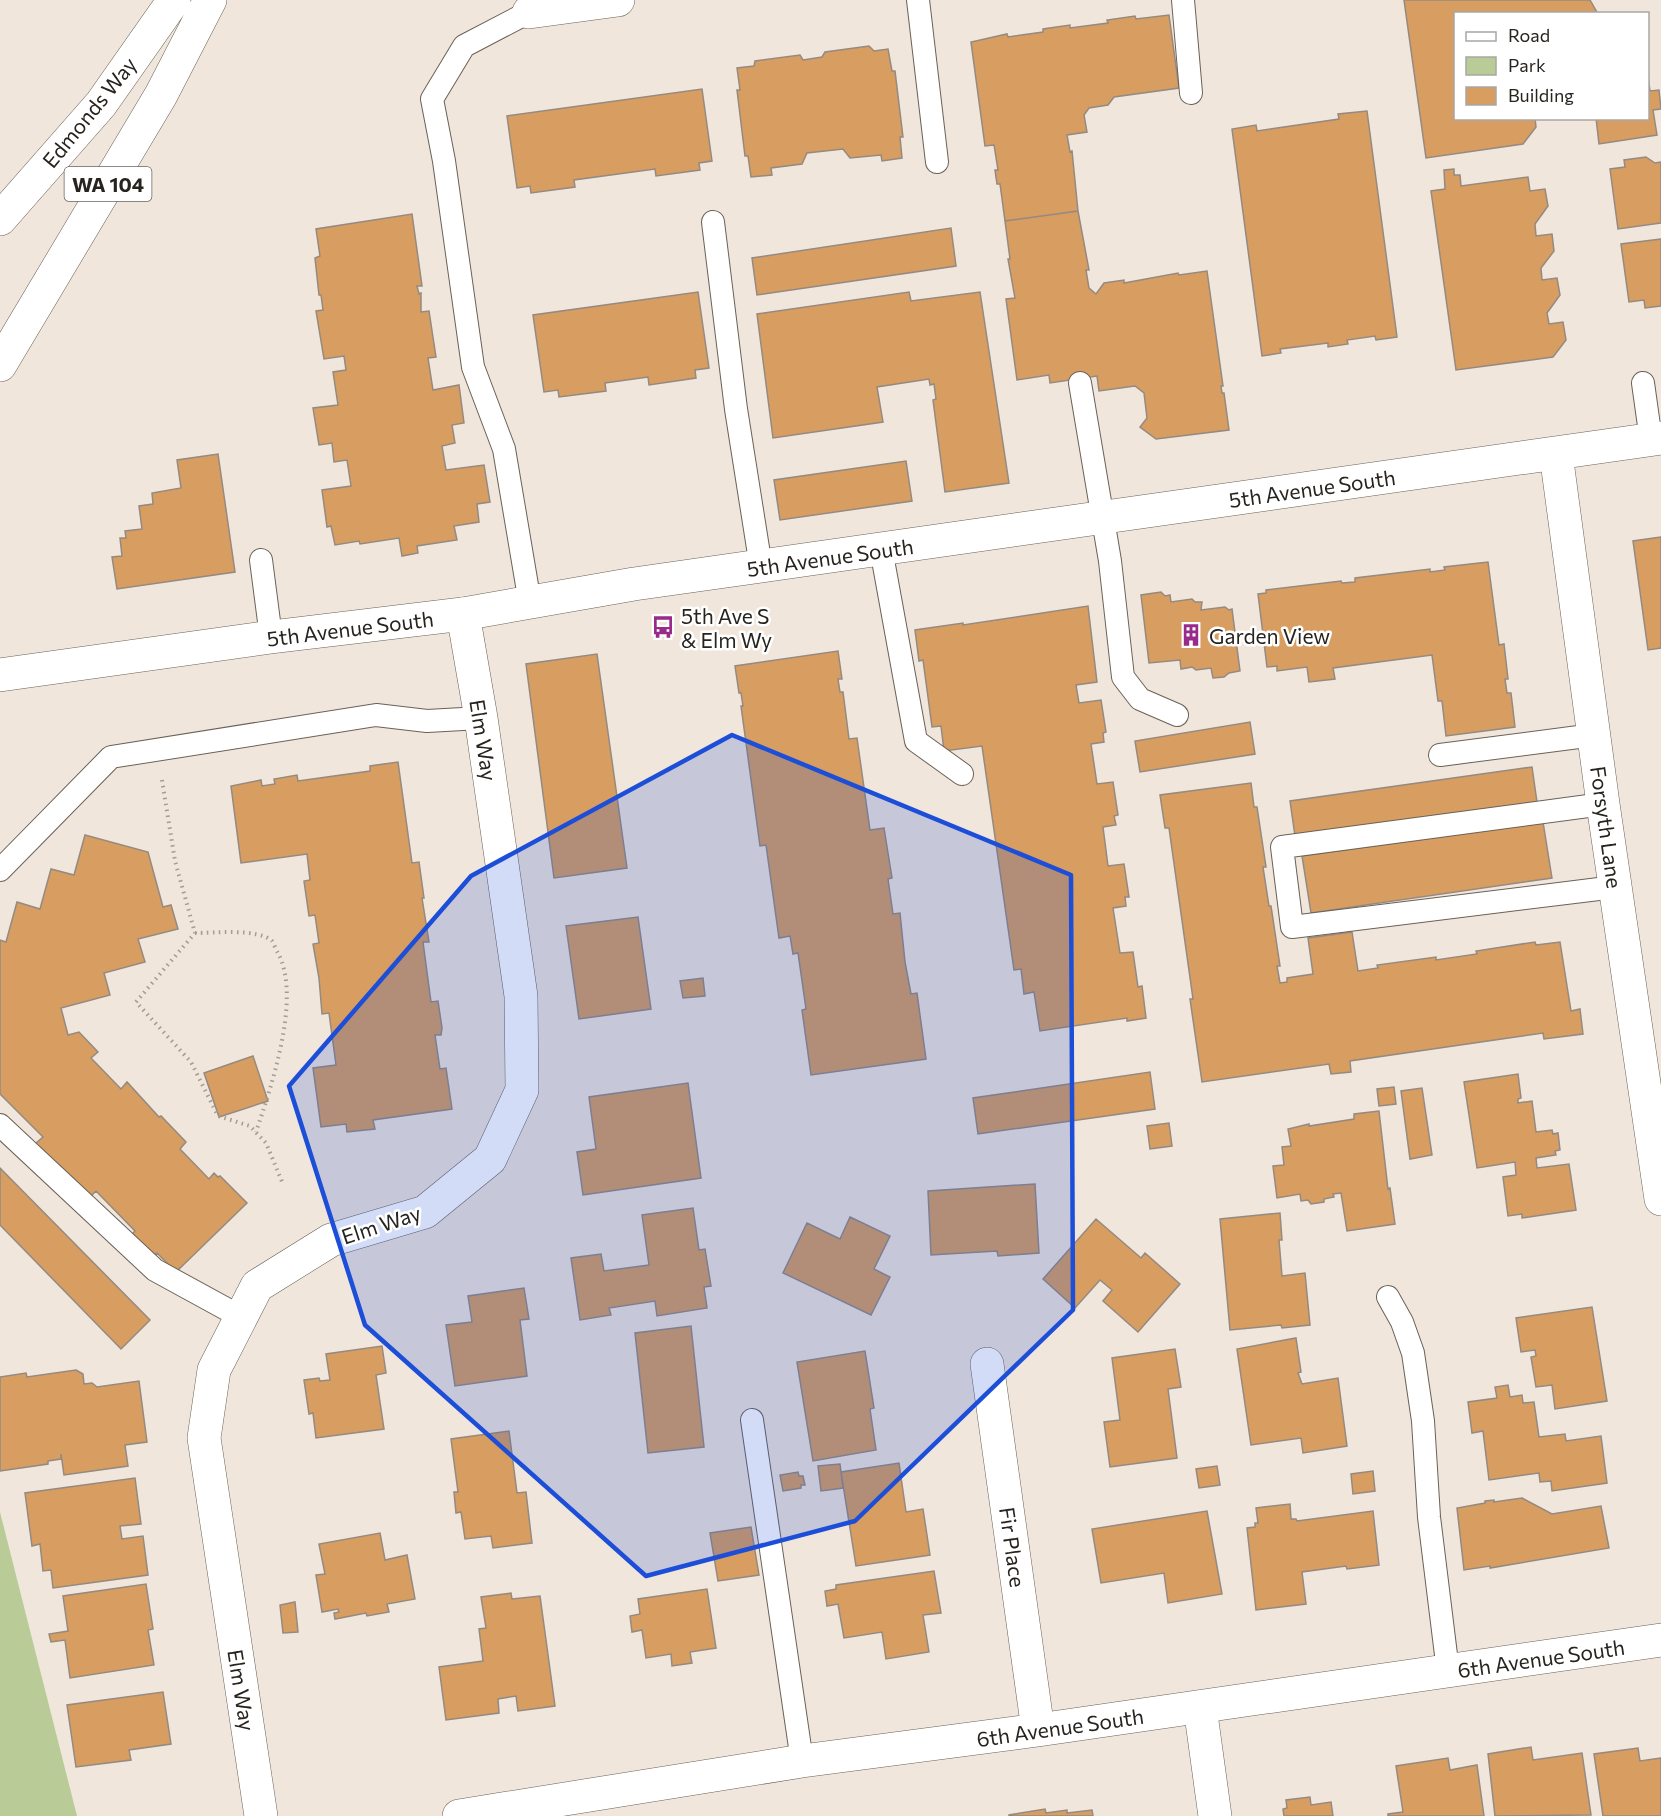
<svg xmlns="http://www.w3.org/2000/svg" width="1661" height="1816" font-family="Commissioner,sans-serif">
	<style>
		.green { fill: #b9cc97 }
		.building { fill: #d89d60; stroke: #948a81; stroke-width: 1.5 }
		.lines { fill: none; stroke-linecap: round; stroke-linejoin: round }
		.lane-casing { stroke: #6a6157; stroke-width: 24 }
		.street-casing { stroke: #6a6157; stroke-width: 34 }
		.secondary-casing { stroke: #6a6157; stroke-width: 34 }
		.primary-casing { stroke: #6a6157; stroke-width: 34 }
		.path { stroke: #a49b93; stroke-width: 4; stroke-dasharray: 1.5 4.5; stroke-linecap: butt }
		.lane { stroke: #fff; stroke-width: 22 }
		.street { stroke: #fff; stroke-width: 33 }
		.secondary { stroke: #fff; stroke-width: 33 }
		.primary { stroke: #fff; stroke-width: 33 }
		.marked { fill: #1d4ed8; fill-opacity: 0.2; stroke: #1d4ed8; stroke-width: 4.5; stroke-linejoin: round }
		.labels { text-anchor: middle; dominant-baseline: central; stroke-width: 5; stroke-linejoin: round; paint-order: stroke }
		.shield { fill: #fff; stroke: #686562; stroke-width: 1.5 }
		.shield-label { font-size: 20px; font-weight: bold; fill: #27231f }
		.street-label { font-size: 21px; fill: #27231f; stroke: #fff }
		.poi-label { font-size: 21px; fill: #27231f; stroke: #fff; text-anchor: start }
	</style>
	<rect width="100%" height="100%" fill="#f1e6db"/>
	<path class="green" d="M0,1512L77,1816H0Z"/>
	<path class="building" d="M1404,0H1590L1598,14H1456V118H1535L1536,127L1523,144L1426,158Z
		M1169,15L1179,88L1114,97L1108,105L1089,108L1084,115L1087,132L1067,135L1070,152L1072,151L1078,211L1005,221L1000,184H997L995,170H998L994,145L985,146L971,42L1007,34L1008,37L1043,32V29L1070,25V28L1108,23L1107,20L1135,16L1136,19Z
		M869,46L874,51L888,49L892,71H895L903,137H900L902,158L882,161L881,155L850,158L843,149L807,153L802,164L771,168L772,175L751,177L748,156H745L737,90H740L737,68L754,66L755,61L800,55L803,60L822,57L825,52Z
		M1648,76L1650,91L1659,90L1661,109L1653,110L1657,135L1599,144L1596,118H1648Z
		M702,89L712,161L699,163L700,170L656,176L655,169L574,180L575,187L531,193L530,186L517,188L507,116Z
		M1367,111L1397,337L1376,340L1375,336L1347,340L1348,344L1328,347V343L1280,349L1281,353L1262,356L1232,129L1256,125L1257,131L1339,119L1338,114Z
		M1646,157L1655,163L1661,162V223L1618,229L1610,169L1625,167L1624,160Z
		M1454,169V175H1460L1461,186L1528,177L1530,191L1545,189L1548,206L1535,224L1536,236L1552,234L1554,251L1541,268L1542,280L1557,278L1560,295L1547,313L1549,324L1563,322L1566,340L1553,357L1456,370L1431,191L1445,189L1444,170Z
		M1078,211L1089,270H1086L1089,288L1096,294L1104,283L1124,280V283L1178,273L1179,275L1207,271L1223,386H1221L1222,393H1224L1229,430L1156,439L1140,427L1147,418L1144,393L1135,386L1099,391L1097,376L1050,383L1049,375L1017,380L1006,299L1015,298L1008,259H1010L1005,221Z
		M412,214L422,286H417L419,294L421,293V312L429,311L436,357L428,358L433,390L459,385L464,423L452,425L455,443L442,446L446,470L484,465L490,502L477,504L479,522L454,526L457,540L417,546L418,553L402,556L399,538L360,544L359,541L335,545L331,526L327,527L322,490L351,486L347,460L334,462L332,443L319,445L313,408L338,405L333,372L346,370L344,356L324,359L316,311L323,310L321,295H319L315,258L320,256L316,229Z
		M951,228L956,266L757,295L752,258Z
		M1661,239V306L1645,308L1644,300L1629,302L1621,244Z
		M698,292L709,368L695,370L696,378L649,385L648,377L605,383L606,391L559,397L558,390L544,392L533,315Z
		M909,292L911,301L980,292L1009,483L945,492L933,400L936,399L934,384L930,385L929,379L877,387L883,422L773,438L757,314Z
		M218,454L235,572L117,589L112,557L122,556L120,538H126L125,531L142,529L139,506L153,504L152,493L181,488L177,460Z
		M906,461L912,501L780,520L774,480Z
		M1661,537V648L1648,650L1633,541Z
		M1488,562L1499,645L1504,644L1508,679H1505L1507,693H1511L1515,727L1446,736L1442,701H1438L1432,655L1333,668L1335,679L1309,682L1307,667L1277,671V666L1267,667L1258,594L1266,593V590L1341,581L1342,583L1355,582V578L1430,569V572L1445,570L1444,567Z
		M1161,592L1165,596L1170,595L1171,602L1192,599L1195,602H1202L1201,610L1225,607L1229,610L1232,609L1240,671L1229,673L1224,677L1213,678L1211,668L1196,670L1192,667L1181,669L1180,660L1149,663L1141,595Z
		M1088,606L1097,682L1076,685L1079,703L1101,700L1106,732L1103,733L1104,742L1091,744L1097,784L1113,782L1118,815L1114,816L1116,825L1103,827L1108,866L1124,864L1129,897H1125L1126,906L1113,908L1120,953L1133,952L1138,987L1142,986L1146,1018L1127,1021V1018L1040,1031L1034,992L1024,994L1021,969L1014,970L982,746L944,751L941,726L932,727L923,660L919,661L915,630L963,623V625Z
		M838,651L842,679H838L840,692H843L849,739L857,738L870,830L884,828L892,878L888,879L893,914L900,913L905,962L911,994L917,993L926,1059L811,1075L802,1010L806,1009L798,953L793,954L790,936L779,938L766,845L760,846L741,706H743L741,693H739L735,666Z
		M597,654L627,868L554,878L526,664Z
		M1250,722L1255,754L1140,772L1135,741Z
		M398,762L412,863L419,862L424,898H422L429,942H423L431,1002L438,1001L442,1028L441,1035H435L440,1069L446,1068L452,1109L373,1120L375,1129L347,1132L346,1124L321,1127L313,1068L336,1065L329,1013L322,1014L319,978L313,944L319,943L315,915L309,916L304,881L310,880L307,854L241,863L231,786L261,780L262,786L275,784L274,779L297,775L298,781L370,771V766Z
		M1532,767L1537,802L1295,836L1290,801Z
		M1251,783L1254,807H1257L1266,867H1263L1269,906H1271L1280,966H1277L1280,983L1287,982V978L1313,974L1308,938L1352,932L1358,971L1378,968L1377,965L1436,957V960L1477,954L1476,951L1535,942L1536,945L1560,942L1571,1011L1580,1009L1583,1034L1544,1039L1543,1033L1350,1061L1351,1072L1331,1074L1329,1064L1202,1082L1190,999H1193L1169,828H1165L1160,795Z
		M1543,822L1552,878L1311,913L1302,856Z
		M85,835L148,852L163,907L171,905L178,929L138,939L145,962L104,973L110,995L61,1008L68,1035L79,1032L98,1052L91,1058L121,1089L127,1082L159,1117L161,1116L186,1142L180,1149L209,1179L214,1173L218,1177L220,1176L247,1203L176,1272L157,1253L150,1260L130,1236L135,1231L96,1191L89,1198L67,1173L60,1166L59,1168L35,1144L43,1137L0,1094V940L6,942L17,902L40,909L51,869L74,875Z
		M638,917L651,1009L579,1019L566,926Z
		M703,978L705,996L683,998L680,981Z
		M253,1056L268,1101L219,1117L204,1073Z
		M1150,1072L1155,1109L978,1134L973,1098Z
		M1518,1074L1521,1098L1518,1099V1103L1532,1101L1536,1132L1552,1130L1553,1134L1558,1133L1560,1150L1555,1151L1556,1155L1536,1158L1537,1168L1569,1164L1576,1210L1522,1218V1214L1508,1216L1503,1177L1516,1175L1515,1162L1477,1168L1464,1082Z
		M688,1083L701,1178L583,1195L577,1152L596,1149L589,1097Z
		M1394,1087L1396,1104L1379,1106L1377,1089Z
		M1422,1088L1432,1155L1410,1159L1401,1091Z
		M1379,1111L1388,1189L1390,1188L1395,1224L1347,1231L1341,1193L1333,1194L1334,1197L1324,1199V1202L1311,1204L1308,1200L1301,1201L1300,1194L1277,1198L1273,1166L1284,1165L1282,1147L1291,1146L1288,1129L1309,1124V1126L1354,1119V1114Z
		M1169,1123L1172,1146L1150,1149L1147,1126Z
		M0,1168L150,1320L121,1349L0,1225Z
		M1035,1184L1039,1253L998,1256L997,1251L931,1255L928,1191Z
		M693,1208L699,1250L705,1249L711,1286L704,1287L707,1308L657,1316L655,1301L609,1308L611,1315L580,1320L571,1258L601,1254L604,1271L649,1265L642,1215Z
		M1280,1213L1282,1240H1279L1282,1276L1305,1273L1310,1325L1282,1328L1281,1325L1230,1330L1220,1219Z
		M850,1217L890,1236L874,1269L890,1277L871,1315L783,1273L807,1223L840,1239Z
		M1096,1219L1141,1258L1145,1253L1180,1284L1138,1332L1103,1301L1112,1290L1100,1280L1075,1308L1043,1279Z
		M524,1288L529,1319L520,1320L527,1376L455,1386L446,1325L472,1322L468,1296Z
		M1592,1307L1607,1401L1555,1409L1552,1385L1536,1387L1531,1357L1536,1356L1535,1350L1521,1352L1516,1318Z
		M691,1326L704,1447L648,1453L635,1333Z
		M1296,1338L1301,1372L1298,1373L1302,1384L1338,1378L1347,1446L1303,1453L1301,1438L1251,1445L1237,1349Z
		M382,1346L386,1373L376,1375L384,1429L316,1438L313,1413L309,1414L304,1380L319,1378L320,1381L330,1380L326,1354Z
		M1175,1349L1181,1387L1168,1389L1177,1458L1110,1467L1104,1422L1120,1420L1112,1358Z
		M865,1351L874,1408L870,1409L876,1450L813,1461L797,1362Z
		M76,1370L83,1374L84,1384L92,1383L97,1387L139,1381L147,1442L125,1445L128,1466L64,1475L61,1454V1459L48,1461V1464L0,1471V1377L26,1373L27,1377Z
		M1508,1385L1510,1397L1522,1395L1523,1403L1534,1402L1539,1437L1565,1434L1566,1441L1601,1436L1607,1483L1552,1491L1551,1481L1540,1482L1539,1473L1489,1480L1483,1431L1472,1433L1468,1402L1497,1398L1495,1387Z
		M509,1431L517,1493L526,1492L532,1543L493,1548L491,1536L465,1539L461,1512L456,1513L454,1492H458L451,1439Z
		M899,1463L906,1512L923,1509L930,1555L856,1566L841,1472Z
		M840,1464L843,1488L821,1491L818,1466Z
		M1217,1466L1220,1485L1199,1488L1196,1469Z
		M1373,1471L1375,1491L1353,1494L1351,1474Z
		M798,1472L799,1476H803L805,1485H801V1488L783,1491L780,1475Z
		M135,1478L141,1524L120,1526L122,1539L143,1536L148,1575L53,1588L51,1570L43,1571L40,1544L32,1546L25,1493Z
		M1522,1498L1552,1514L1601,1506L1609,1548L1490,1568V1566L1464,1570L1457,1508L1485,1503V1501L1494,1500V1502Z
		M1290,1504L1291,1519H1296L1297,1521L1373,1511L1379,1565L1347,1569L1346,1566L1302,1572L1306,1604L1256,1610L1247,1528L1255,1527V1523H1258L1256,1508Z
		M1207,1511L1222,1594L1168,1603L1164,1573L1101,1583L1092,1529Z
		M751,1527L759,1575L718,1581L710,1533Z
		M380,1533L385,1560L407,1555L415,1599L387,1604L389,1612L367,1616L366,1613L335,1619L334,1613L339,1612L338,1609L322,1612L316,1575L325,1574L319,1544Z
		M934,1571L941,1613L923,1615L929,1652L886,1659L882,1632L844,1638L838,1604L827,1606L825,1591L836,1589V1585Z
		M146,1584L153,1629L148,1630L154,1665L70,1678L65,1640L51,1642L49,1634L68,1631L63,1596Z
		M707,1589L716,1648L690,1652L692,1663L672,1666L671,1654L646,1658L642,1630L632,1632L630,1616L640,1614L638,1599Z
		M511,1593L512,1599L540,1596L555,1706L518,1711L516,1696L498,1699L499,1713L446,1720L439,1667L483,1661L479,1629L486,1628L481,1597Z
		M295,1602L298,1632L283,1633L280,1605Z
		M163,1692L171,1744L129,1750L131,1760L76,1767L67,1705Z
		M1531,1747L1533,1760L1582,1753L1591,1815L1495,1816L1488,1754Z
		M1638,1748L1640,1761L1661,1758V1816H1603L1594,1754Z
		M1448,1758L1450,1770L1477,1765L1484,1816H1388V1814L1403,1812L1396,1766Z
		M1310,1797L1311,1805L1331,1802L1333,1816H1284L1283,1809L1287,1808L1286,1800Z
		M1045,1809L1046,1813L1067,1810V1813L1092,1810L1093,1816H1009V1815Z"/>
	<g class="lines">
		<g class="lane-casing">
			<path id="lane" d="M918,0L937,162
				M1183,0L1191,93
				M529,12L464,46L432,99L444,161L473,367L504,449L530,603
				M713,222L736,409L761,567
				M1080,383L1110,561L1123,677L1140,699L1177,715
				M1643,383L1651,440
				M881,549L916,741L962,774
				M261,560L271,637
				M1440,755L1594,735
				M1603,804L1282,847L1292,927L1615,887
				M0,870L111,757L376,715L427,721L481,718
				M0,1125L155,1270L241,1317
				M1388,1297L1402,1322L1413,1353L1423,1421L1429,1517L1448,1671
				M752,1420L802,1761"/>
		</g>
		<g class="street-casing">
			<path id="street" d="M529,12L618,0
				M1556,454L1603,804L1661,1199
				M987,1364L1038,1730
				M1200,1707L1215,1816
				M261,1816L204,1438L214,1370L257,1286L331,1240L425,1212L490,1159L522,1090L521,996L481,718L463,614
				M459,1816L802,1761L1038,1730L1661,1640"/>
		</g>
		<g class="secondary-casing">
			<path id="secondary" d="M0,675L271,637L463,614L634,584L1661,438"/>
		</g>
		<g class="primary-casing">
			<path id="primary" d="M0,219L101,104L174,0
				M0,365L161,95L210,0"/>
		</g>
		<path class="path" d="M162,780L175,861L195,933L136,1002L191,1062L218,1116L250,1126L266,1143L283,1184
			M195,933C214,933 258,928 272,941C274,944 276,950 278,953C302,998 271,1087 256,1132"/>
		<use href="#lane" class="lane"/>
		<use href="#street" class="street"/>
		<use href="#secondary" class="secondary"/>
		<use href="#primary" class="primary"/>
	</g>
	<path class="marked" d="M732,735L1071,875L1073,1310L855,1521L646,1576L365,1325L289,1086L471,876Z"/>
	<defs>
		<g id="bus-bare" transform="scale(1.8)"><path d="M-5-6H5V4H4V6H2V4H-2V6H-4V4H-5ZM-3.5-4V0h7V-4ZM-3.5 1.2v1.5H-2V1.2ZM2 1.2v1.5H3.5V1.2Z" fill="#982a8a" stroke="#fff" stroke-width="2.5" paint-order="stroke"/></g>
		<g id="building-bare" transform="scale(1.8)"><path d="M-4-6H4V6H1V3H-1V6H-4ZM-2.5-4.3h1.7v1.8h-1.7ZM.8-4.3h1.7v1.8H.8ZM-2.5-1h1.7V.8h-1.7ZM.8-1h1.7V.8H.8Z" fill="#982a8a" stroke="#fff" stroke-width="2.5" paint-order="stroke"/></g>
	</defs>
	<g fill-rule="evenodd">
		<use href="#bus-bare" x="663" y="627"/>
		<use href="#building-bare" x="1191" y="635"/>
	</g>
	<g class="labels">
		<rect class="shield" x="64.5" y="167" width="87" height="34" rx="4.5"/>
		<g class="shield-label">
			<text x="108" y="184">WA 104</text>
		</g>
		<g class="street-label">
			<text transform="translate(89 112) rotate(-51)">Edmonds Way</text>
			<text transform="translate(1312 488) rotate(-8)">5th Avenue South</text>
			<text transform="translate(830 557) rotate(-8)">5th Avenue South</text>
			<text transform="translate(350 628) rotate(-7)">5th Avenue South</text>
			<text transform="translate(484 740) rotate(81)">Elm Way</text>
			<text transform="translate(1607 827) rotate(82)">Forsyth Lane</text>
			<text transform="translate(381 1224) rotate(-18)">Elm Way</text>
			<text transform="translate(1013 1547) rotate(82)">Fir Place</text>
			<text transform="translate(1541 1658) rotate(-8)">6th Avenue South</text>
			<text transform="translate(242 1690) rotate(81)">Elm Way</text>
			<text transform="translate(1060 1727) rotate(-8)">6th Avenue South</text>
		</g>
		<g class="poi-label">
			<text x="681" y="615">5th Ave S<tspan x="681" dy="24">&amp; Elm Wy</tspan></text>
			<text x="1209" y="635">Garden View</text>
		</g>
	</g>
	<rect x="1454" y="12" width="195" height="108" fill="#ffffff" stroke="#a9a7a5" stroke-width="1.5"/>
	<rect x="1466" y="32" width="30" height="9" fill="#ffffff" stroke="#a9a7a5" stroke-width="1.5"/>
	<text x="1508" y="42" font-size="18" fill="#27231f">Road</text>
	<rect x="1466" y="57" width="30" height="18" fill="#b9cc97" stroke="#a9a7a5" stroke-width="1.5"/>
	<text x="1508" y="72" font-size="18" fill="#27231f">Park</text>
	<rect x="1466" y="87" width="30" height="18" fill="#d89d60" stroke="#a9a7a5" stroke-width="1.5"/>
	<text x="1508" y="102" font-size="18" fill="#27231f">Building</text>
</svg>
